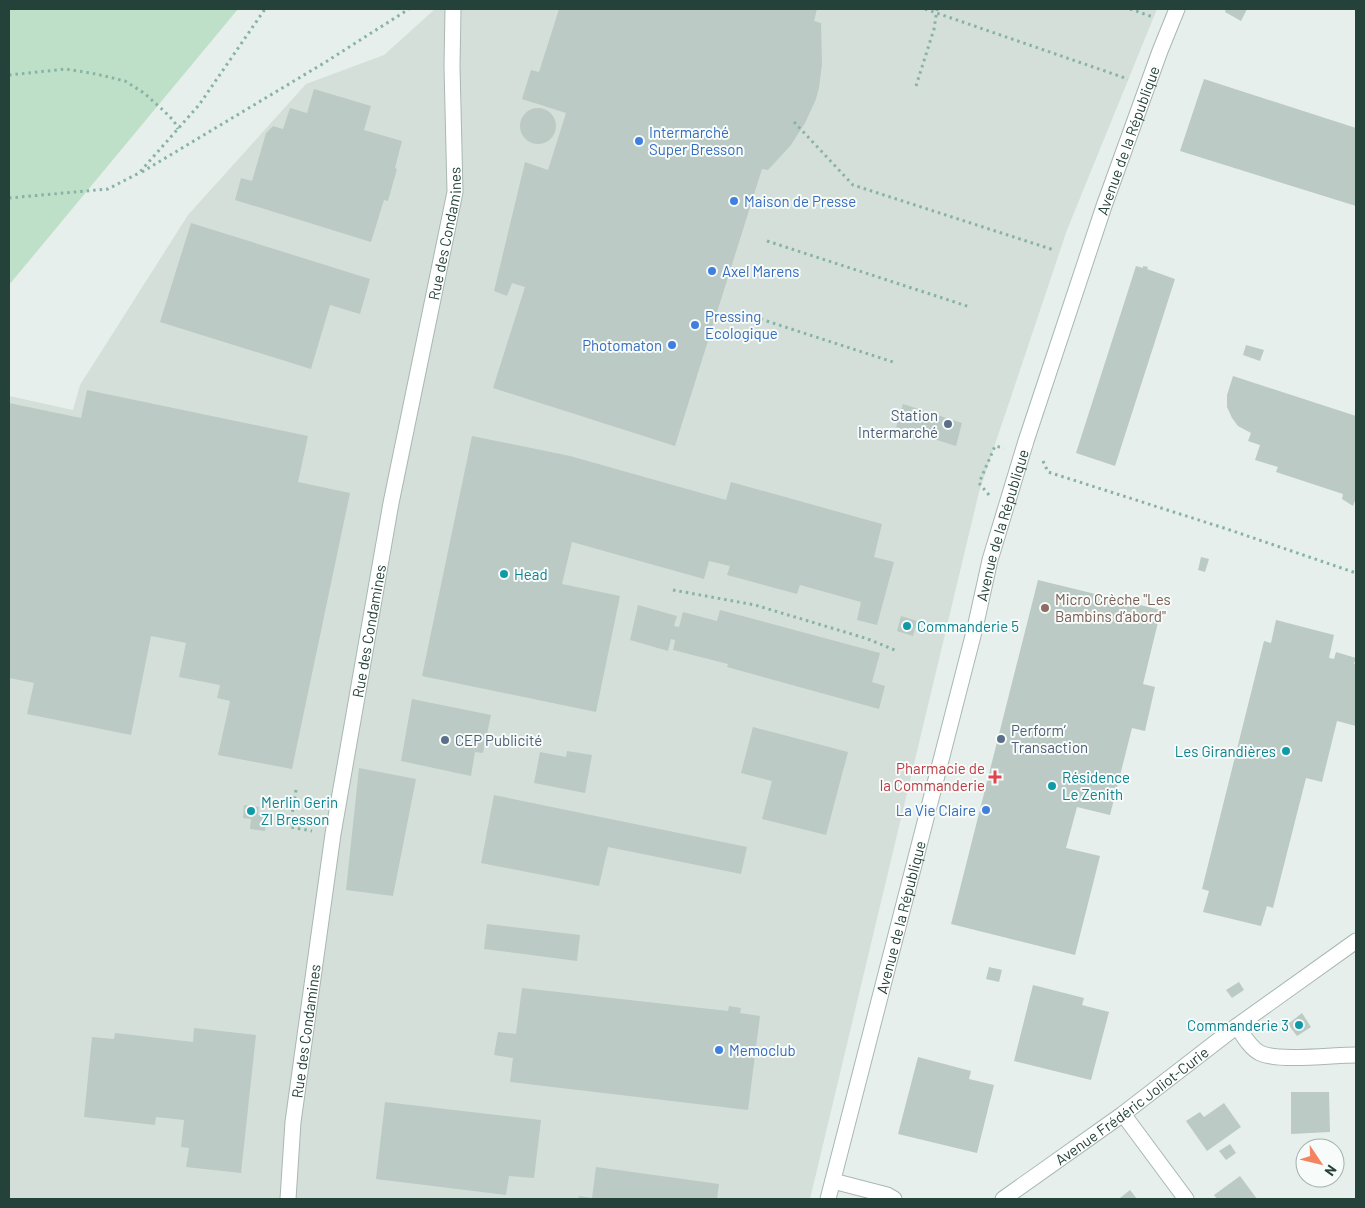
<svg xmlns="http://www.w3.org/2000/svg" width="1365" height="1208" font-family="Barlow,sans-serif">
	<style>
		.built { fill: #d4dfda }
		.green { fill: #bfe0c8 }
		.building { fill: #bbcac4 }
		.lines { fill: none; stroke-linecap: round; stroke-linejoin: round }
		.minor-casing { stroke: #a8b8b2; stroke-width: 17 }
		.tertiary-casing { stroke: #a8b8b2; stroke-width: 17 }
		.path { stroke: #86b3a5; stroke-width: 3; stroke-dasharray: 2.5 4; stroke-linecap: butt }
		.minor { stroke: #fff; stroke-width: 15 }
		.tertiary { stroke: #fff; stroke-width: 15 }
		.shop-dot { fill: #3f7fe0; stroke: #f7fbf9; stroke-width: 2 }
		.service-dot { fill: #5c6f8a; stroke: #f7fbf9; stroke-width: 2 }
		.culture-dot { fill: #0f9aa8; stroke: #f7fbf9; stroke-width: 2 }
		.education-dot { fill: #8d6e63; stroke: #f7fbf9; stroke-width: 2 }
		.health-dot { fill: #e0444e; stroke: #f7fbf9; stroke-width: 2 }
		.labels { text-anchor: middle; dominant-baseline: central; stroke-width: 4; stroke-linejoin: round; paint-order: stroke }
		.shop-label { font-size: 15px; fill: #366cbe; stroke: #f7fbf9; text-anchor: start }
		.street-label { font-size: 15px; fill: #24423a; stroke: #f7fbf9 }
		.service-label { font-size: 15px; fill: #4e5e75; stroke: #f7fbf9; text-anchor: start }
		.culture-label { font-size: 15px; fill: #0d838f; stroke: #f7fbf9; text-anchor: start }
		.education-label { font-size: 15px; fill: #785e54; stroke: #f7fbf9; text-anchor: start }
		.health-label { font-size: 15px; fill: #be3a42; stroke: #f7fbf9; text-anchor: end }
	</style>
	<rect width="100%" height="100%" fill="#e6efeb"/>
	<path class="built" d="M435,9H1157L1067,230L979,492L810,1199H9V396L73,410L80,385L188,215L306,84L384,55Z"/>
	<path class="green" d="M9,9H238L9,285Z"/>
	<path class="building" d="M559,9H817L814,21L821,23L822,64L819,88L816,99L805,123L791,145L768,170L762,169L675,446L493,388L525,287L512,283L507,296L494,291L525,162L548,170L566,113L522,99L531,70L539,72Z
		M1226,9H1247L1241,21L1225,12Z
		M1204,79L1356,128V206L1180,151Z
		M314,89L371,106L364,130L402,141L395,168L397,169L388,201L384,200L371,242L235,200L241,178L252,181L266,133L273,126L283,129L290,108L307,113Z
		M520 126a18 18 0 1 1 36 0a18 18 0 1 1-36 0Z
		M191,223L370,279L360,314L330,305L311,369L160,322Z
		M1136,266L1143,268V266L1148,267L1147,269L1175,279L1115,466L1076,453Z
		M1246,345L1264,350L1260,361L1243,355Z
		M1233,376L1356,416V498L1353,506L1342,499L1343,494L1276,472L1278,467L1255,460L1260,445L1248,441L1251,433L1238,426L1232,418L1227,407V395Z
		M87,390L308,436L298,482L350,493L292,769L218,755L230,701L217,698L220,685L179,677L186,643L151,636L131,735L27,714L34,683L9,678V403L81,418Z
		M903,404L962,423L956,446L896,427Z
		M472,436L570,456L726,500L731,482L882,524L874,557L894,562L877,625L857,620L861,602L800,585L797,594L727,575L730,566L709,561L704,579L572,542L562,584L620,596L596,712L422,676Z
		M1201,557L1209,559L1205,572L1198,570Z
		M1038,580L1161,610L1143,684L1155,687L1145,731L1132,728L1110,815L1077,807L1066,848L1100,856L1075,955L951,924Z
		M638,605L677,616L674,626L679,627L683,612L717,621L720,610L880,653L872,682L885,686L879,709L727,667L728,664L673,650L675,640L671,639L668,651L630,640Z
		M901,616L917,621L913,636L897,631Z
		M1276,620L1334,635L1329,658L1334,659L1336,652L1356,658L1354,664H1356V726L1337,721L1322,782L1306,778L1273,908L1267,906L1261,926L1203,912L1209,891L1202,889L1264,641L1271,643Z
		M412,699L491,715L483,753L475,752L471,776L401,761Z
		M753,727L848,752L826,835L762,819L772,781L741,773Z
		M567,751L592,755L585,793L534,783L540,752L566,757Z
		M359,768L416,779L393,896L346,890Z
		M494,795L747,847L741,874L608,847L599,886L481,863Z
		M244,805L259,807L258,815L267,817L265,831L250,829L251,819L243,818Z
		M487,924L580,935L577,961L484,949Z
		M989,967L1002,970L999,982L986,979Z
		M1239,982L1244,990L1232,998L1226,990Z
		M1033,985L1084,998L1082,1005L1109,1012L1091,1080L1014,1061Z
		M522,988L728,1011L729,1006L741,1008L740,1013L760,1016L748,1110L510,1082L513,1058L494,1055L498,1032L516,1034Z
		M1302,1013L1311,1027L1297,1036L1288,1024Z
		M194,1028L256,1035L241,1173L186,1167L189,1148L181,1147L184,1120L156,1117L155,1125L84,1117L92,1037L114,1039L115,1033L193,1042Z
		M918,1057L971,1071L969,1079L994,1085L977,1153L898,1134Z
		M1291,1092H1329L1330,1132L1291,1134Z
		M385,1102L541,1120L534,1178L509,1176L506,1195L376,1179Z
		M1224,1103L1241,1127L1207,1151L1186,1121L1200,1112L1204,1117Z
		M1230,1144L1236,1153L1226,1160L1219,1151Z
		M596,1167L719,1184L717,1199H578L579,1196L592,1198Z
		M1240,1176L1257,1199H1217L1214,1195Z
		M1130,1190L1137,1199H1118L1120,1198Z"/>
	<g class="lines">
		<g class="minor-casing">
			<g id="minor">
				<path d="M1237,1026C1243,1035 1250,1048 1260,1053C1279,1062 1333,1055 1356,1055"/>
				<path d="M1123,1114L1186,1199"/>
				<path d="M833,1181L887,1195L894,1199"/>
				<path id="s1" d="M288,1199L293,1122L333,834L391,503L455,192L452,66L453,9"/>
				<path id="s2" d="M1003,1199L1123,1114L1237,1026L1356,941"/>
			</g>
		</g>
		<g class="tertiary-casing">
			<g id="tertiary">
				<path id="s3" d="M828,1199L975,628L990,560L1026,441L1104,206L1160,51L1177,9"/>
			</g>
		</g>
		<path class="path" d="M925,9L1128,79
			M1130,9L1153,17
			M9,75L66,69L96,74L125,81L144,93L164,111L174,121L178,129
			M916,86L934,29L937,9
			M794,122L853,185L1054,250
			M142,172L324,63L409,9
			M9,198L108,189L139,173L199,105L265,9
			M767,241L970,307
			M742,313L893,362
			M1043,461L1048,472L1227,529L1356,573
			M989,495L979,483L995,446L1004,448
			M673,590L755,605L868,639L897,651
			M296,790L290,827L312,831"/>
		<use href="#minor" class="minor"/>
		<use href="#tertiary" class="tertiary"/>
	</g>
	<g class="shop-dot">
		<circle cx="639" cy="141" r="5"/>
		<circle cx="734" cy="201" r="5"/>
		<circle cx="712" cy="271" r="5"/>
		<circle cx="695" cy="325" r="5"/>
		<circle cx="672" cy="345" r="5"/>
		<circle cx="986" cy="810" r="5"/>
		<circle cx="719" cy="1050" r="5"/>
	</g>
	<g class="service-dot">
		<circle cx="948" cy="424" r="5"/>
		<circle cx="1001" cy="739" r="5"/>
		<circle cx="445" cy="740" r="5"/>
	</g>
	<g class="culture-dot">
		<circle cx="504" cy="574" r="5"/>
		<circle cx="907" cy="626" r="5"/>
		<circle cx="1286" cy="751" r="5"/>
		<circle cx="1052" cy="786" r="5"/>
		<circle cx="251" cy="811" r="5"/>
		<circle cx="1299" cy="1025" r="5"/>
	</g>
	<circle class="education-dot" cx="1045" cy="608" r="5"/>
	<path class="health-dot" d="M992.5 769.5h5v5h5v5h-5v5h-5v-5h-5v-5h5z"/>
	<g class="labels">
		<g class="shop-label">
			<text x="649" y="132">Intermarché<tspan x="649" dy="17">Super Bresson</tspan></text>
			<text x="744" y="201">Maison de Presse</text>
			<text x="722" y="271">Axel Marens</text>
			<text x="705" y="316">Pressing<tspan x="705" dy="17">Ecologique</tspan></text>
			<text x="662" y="345" text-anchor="end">Photomaton</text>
			<text x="976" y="810" text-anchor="end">La Vie Claire</text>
			<text x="729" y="1050">Memoclub</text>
		</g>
		<g class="street-label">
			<text stroke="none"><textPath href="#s3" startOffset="1101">Avenue de la République</textPath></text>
			<text stroke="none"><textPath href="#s1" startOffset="979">Rue des Condamines</textPath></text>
			<text stroke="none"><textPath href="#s3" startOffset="696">Avenue de la République</textPath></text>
			<text stroke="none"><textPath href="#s1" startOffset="574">Rue des Condamines</textPath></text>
			<text stroke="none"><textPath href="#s3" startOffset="291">Avenue de la République</textPath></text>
			<text stroke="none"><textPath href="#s1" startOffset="169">Rue des Condamines</textPath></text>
			<text stroke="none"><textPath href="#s2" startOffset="159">Avenue Frédéric Joliot-Curie</textPath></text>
		</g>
		<g class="service-label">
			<text x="938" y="415" text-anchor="end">Station<tspan x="938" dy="17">Intermarché</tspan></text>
			<text x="1011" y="730">Perform’<tspan x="1011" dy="17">Transaction</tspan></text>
			<text x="455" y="740">CEP Publicité</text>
		</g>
		<g class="culture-label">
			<text x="514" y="574">Head</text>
			<text x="917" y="626">Commanderie 5</text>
			<text x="1276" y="751" text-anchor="end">Les Girandières</text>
			<text x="1062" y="777">Résidence<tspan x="1062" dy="17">Le Zenith</tspan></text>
			<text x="261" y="802">Merlin Gerin<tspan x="261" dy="17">ZI Bresson</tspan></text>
			<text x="1289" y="1025" text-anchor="end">Commanderie 3</text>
		</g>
		<g class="education-label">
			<text x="1055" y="599">Micro Crèche "Les<tspan x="1055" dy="17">Bambins d’abord"</tspan></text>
		</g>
		<g class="health-label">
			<text x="985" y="768">Pharmacie de<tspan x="985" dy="17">la Commanderie</tspan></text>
		</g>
	</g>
	<rect width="1365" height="1208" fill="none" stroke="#24423a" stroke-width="20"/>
	<g transform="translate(1320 1163) rotate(125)"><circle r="24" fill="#f7fbf9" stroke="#a3b1ad"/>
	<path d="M0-4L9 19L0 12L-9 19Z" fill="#f4845f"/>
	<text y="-8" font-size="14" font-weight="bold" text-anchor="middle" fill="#24423a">N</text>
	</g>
</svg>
